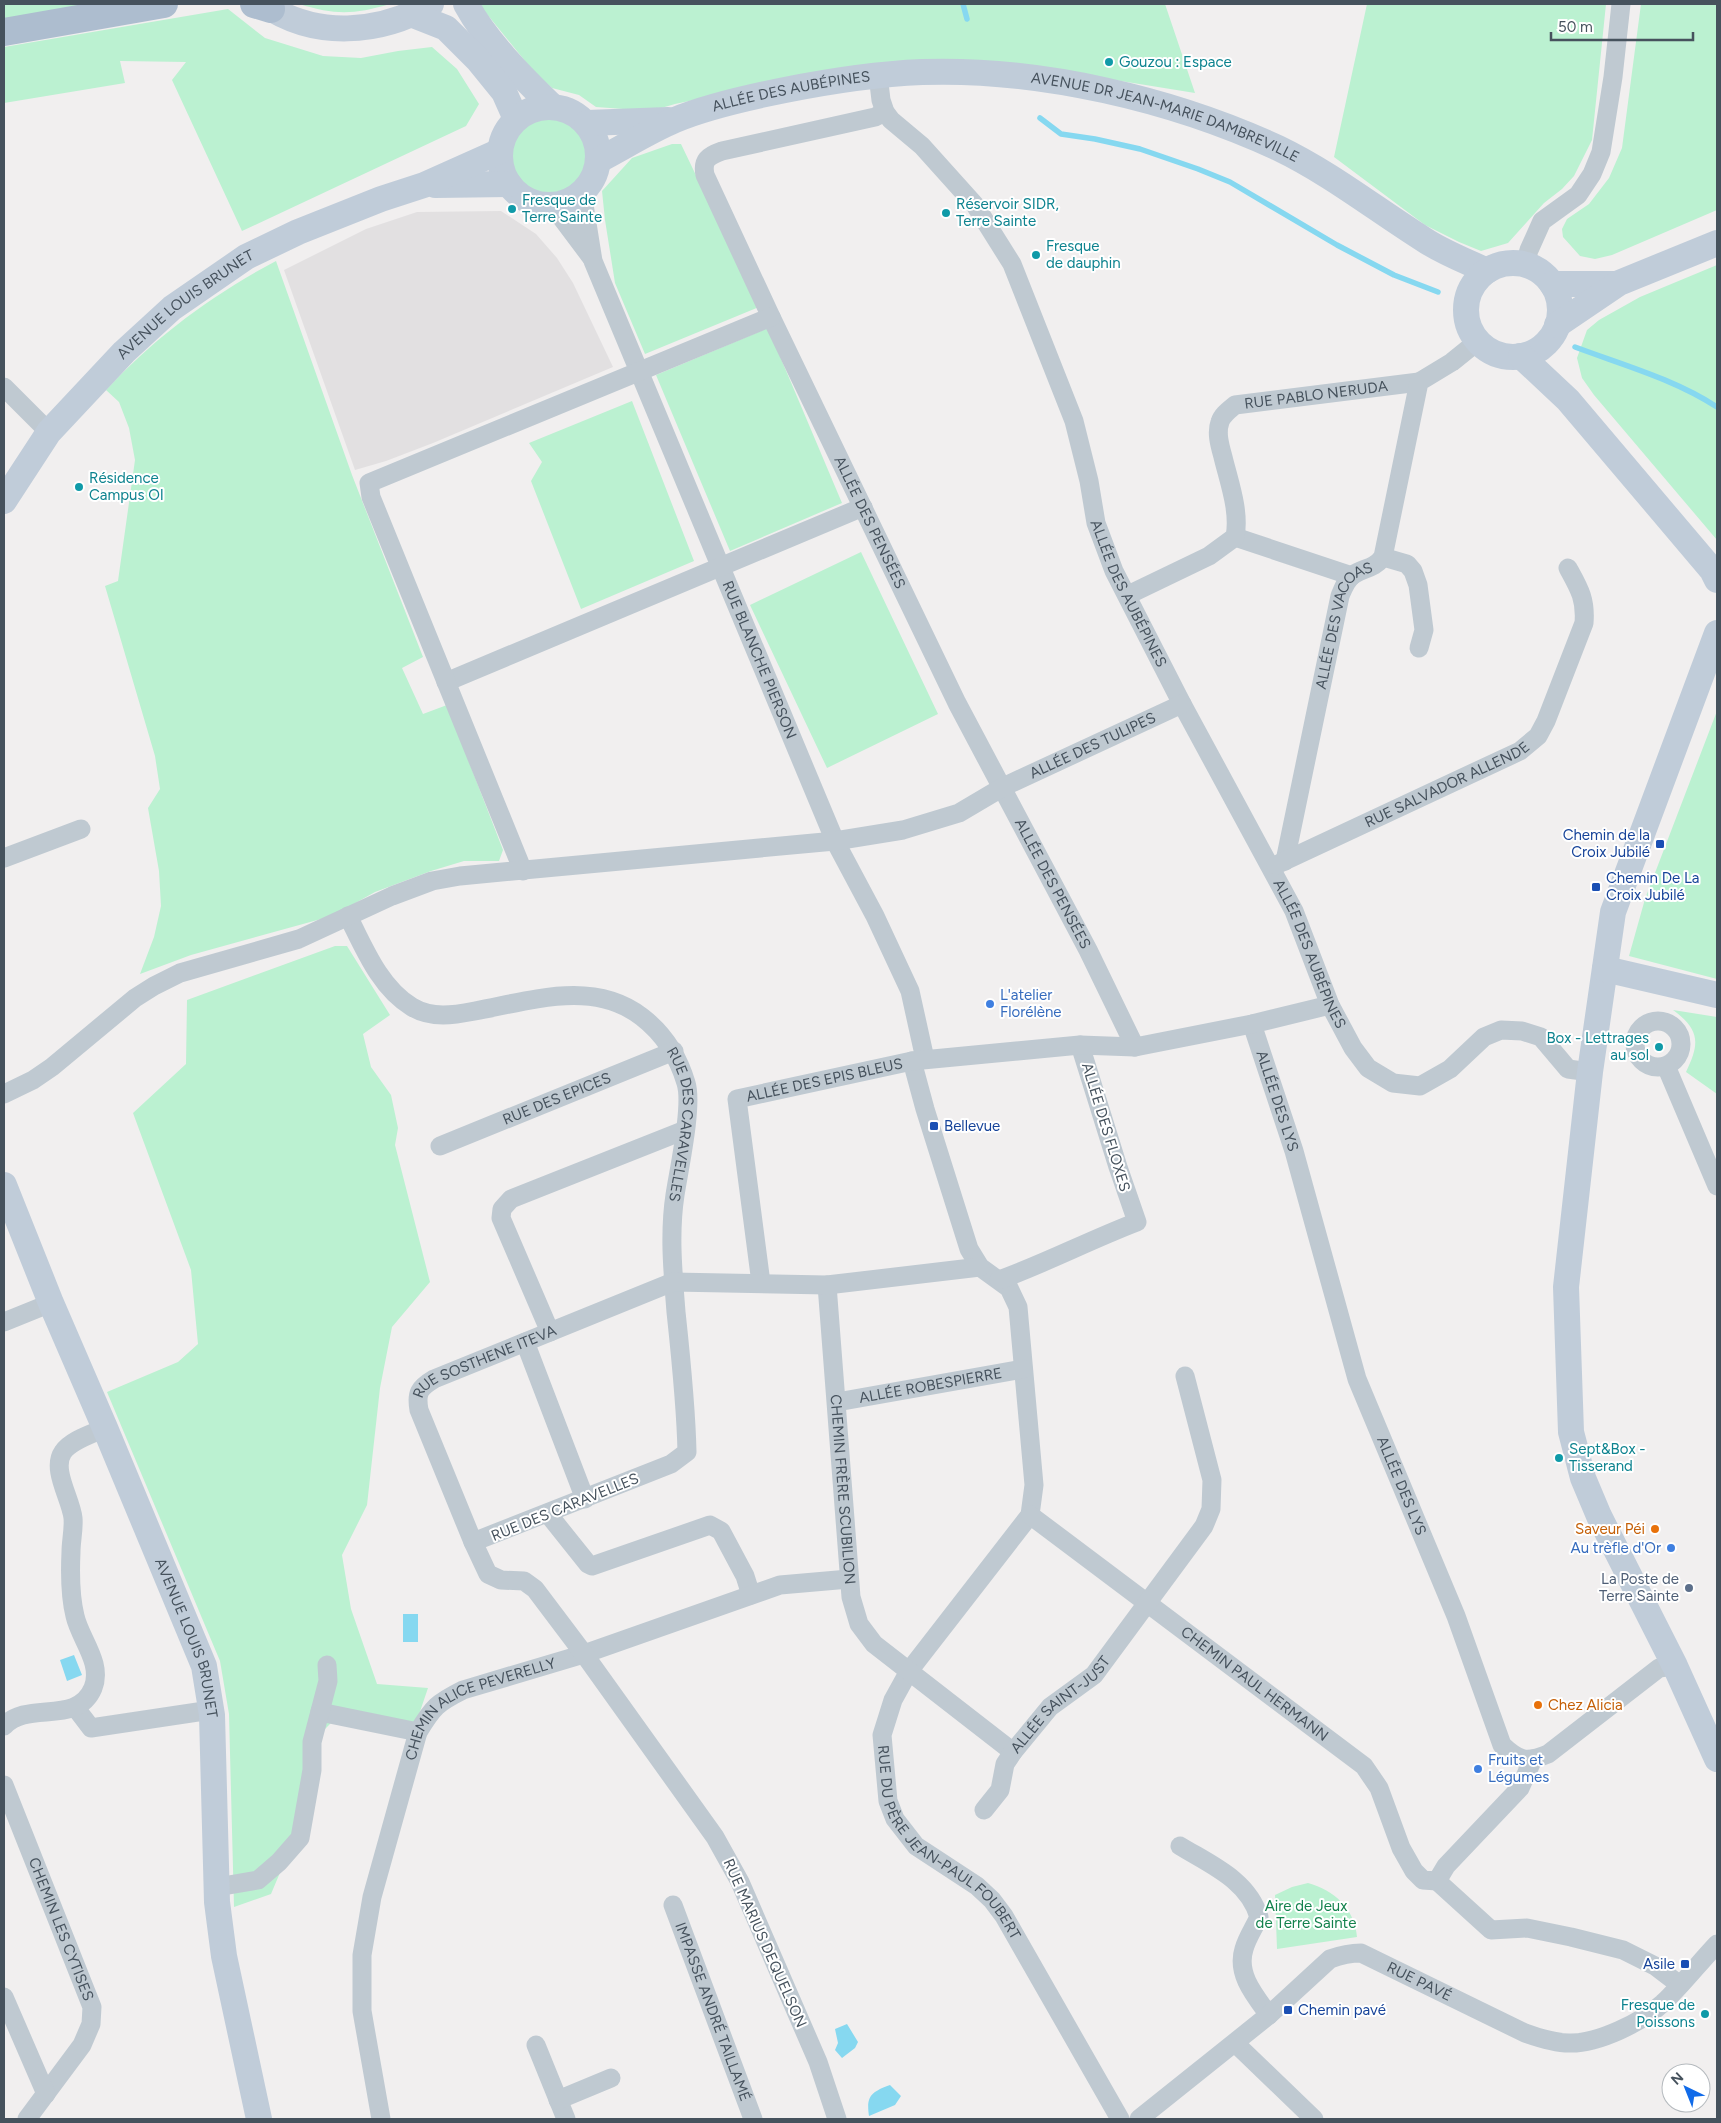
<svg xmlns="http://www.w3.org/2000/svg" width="1721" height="2123" font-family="Figtree,sans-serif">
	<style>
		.education { fill: #e2e0e1 }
		.green { fill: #bbf1d1 }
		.water { fill: #86d8f0 }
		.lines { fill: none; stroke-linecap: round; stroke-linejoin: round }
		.stream { stroke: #86d8f0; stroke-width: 5.5 }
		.street { stroke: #bfc9d1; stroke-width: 19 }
		.secondary { stroke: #c0ccd9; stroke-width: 26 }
		.primary { stroke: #adbdcf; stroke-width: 28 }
		.culture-dot { fill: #0f9aa8; stroke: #fff; stroke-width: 2 }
		.transit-dot { fill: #1a4fb4; stroke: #fff; stroke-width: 2 }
		.shop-dot { fill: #3f7fe0; stroke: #fff; stroke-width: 2 }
		.food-dot { fill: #e8710a; stroke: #fff; stroke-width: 2 }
		.service-dot { fill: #5c6f8a; stroke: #fff; stroke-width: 2 }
		.labels { text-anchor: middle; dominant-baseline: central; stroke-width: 4; stroke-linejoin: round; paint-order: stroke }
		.culture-label { font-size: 15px; fill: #0d838f; stroke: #fff; text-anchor: start }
		.street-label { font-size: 15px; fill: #46525d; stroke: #fff }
		.transit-label { font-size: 15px; fill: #164399; stroke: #fff; text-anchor: start }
		.shop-label { font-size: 15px; fill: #366cbe; stroke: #fff; text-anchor: start }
		.food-label { font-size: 15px; fill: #c56008; stroke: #fff; text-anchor: end }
		.service-label { font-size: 15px; fill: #4e5e75; stroke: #fff; text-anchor: end }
		.park-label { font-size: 15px; fill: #13824d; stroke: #fff }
	</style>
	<rect width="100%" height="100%" fill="#f1efef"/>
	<path class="education" d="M501,211L536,234L557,258L573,283L613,367L433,443L386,461L355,470L284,270L366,229L417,212Z"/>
	<path class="green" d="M4,4H99L4,21Z
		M299,4H390C353,15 335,15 299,4Z
		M481,4H1165L1195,93L1028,66L784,81L675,104L651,111L596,107L579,95L552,88L534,72L482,8Z
		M1367,4H1606L1592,140L1574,176L1562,189L1544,203L1508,243L1481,251L1459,242L1425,225L1334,157Z
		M1641,4H1717V210L1612,255L1595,259L1580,256L1563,237L1562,229L1567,219L1589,204L1609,178L1622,148Z
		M228,9L265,38L323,56L361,58L398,51L432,47L457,69L479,104L466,126L242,231L172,80L186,62L120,61L125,83L4,103V47Z
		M511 156a39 39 0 1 1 78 0a39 39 0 1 1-78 0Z
		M672,144H681L759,307L645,354L615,283L605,220L602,191L632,158Z
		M276,261L352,475L423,657L402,668L423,714L447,705L503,850L499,861H464L431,871L375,892L332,916L191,955L140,974L154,937L161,906L159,871L148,808L160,789L155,756L105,586L118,581L135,460L129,428L119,402L106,390C154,338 213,294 276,261Z
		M1717,265V540L1594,395L1582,378L1577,358L1587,330L1599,320L1640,297Z
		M768,328L842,503L730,551L656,375Z
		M632,401L694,561L581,609L531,481L542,462L529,443Z
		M861,552L938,714L827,768L750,605Z
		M1717,711V979L1629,956L1645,899Z
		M335,946H347L390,1015L363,1034L371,1067L391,1095L398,1128L395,1145L430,1282L392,1327L380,1388L367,1505L342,1555L351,1609L377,1684L428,1688L412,1735L331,1723L317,1737L319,1780L271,1894L234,1907L229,1714L220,1661L107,1392L178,1362L198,1344L191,1270L133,1113L186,1064L187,1000Z
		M1673,1010L1717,1017V1094L1686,1072C1700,1043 1700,1030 1673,1010Z
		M1308,1883C1334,1890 1355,1909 1357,1937L1277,1949L1275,1895L1292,1887Z"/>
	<path class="water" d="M403,1614H418V1642H403Z
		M74,1655L82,1675L67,1681L60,1660Z
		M847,2024L858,2042L855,2048L842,2058L835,2050L838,2043L835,2029Z
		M890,2085L901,2096L895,2105L869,2116C866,2096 871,2092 890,2085Z"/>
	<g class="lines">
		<path class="stream" d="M963,4L967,19
			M1040,118L1061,134L1095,139L1140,149L1198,169L1230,182L1337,245L1394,275L1438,292
			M1575,347C1623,365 1674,379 1717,407"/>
		<g class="street">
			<path id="s1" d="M878,75L881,100L885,112L891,120L922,146L975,205L1012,264L1074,421L1089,481L1096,523L1114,571L1182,704L1294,911L1330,1005L1353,1048L1368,1068L1393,1083L1420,1086L1450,1069L1484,1037L1501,1030L1522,1031L1541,1037L1568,1069L1590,1072"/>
			<path id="s2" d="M885,112L875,117L722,151C708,156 702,160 705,175L771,317L957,703L1088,950L1135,1047"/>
			<path id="s3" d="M582,192L593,261L835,841L875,916L910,991L925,1059"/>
			<path d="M552,205L591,257"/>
			<path d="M1525,264L1529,250L1542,221L1578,195L1592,174L1601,152L1613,77L1621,4"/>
			<path d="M4,387L49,432"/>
			<path d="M1235,537L1352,576"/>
			<path d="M1383,557L1407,564L1413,571L1418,585L1424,630L1419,648"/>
			<path id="s4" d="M1128,595L1209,556L1235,537C1240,511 1229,482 1223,457C1220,446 1216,433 1220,422C1222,415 1229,410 1235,405L1419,382"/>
			<path d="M446,682L863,507"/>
			<path d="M4,858L81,829"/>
			<path id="s5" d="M1285,861L1340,596C1343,589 1346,580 1353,575C1364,567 1373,570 1383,557L1419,382L1452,362L1478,341"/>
			<path id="s6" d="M1276,865L1520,751L1538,736L1546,721L1584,623C1586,599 1579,588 1568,568"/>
			<path d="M523,871L371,497L369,483L771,317"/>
			<path id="s7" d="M348,916C364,948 380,988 412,1007C432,1019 454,1015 475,1011C530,1001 593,979 642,1017C664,1034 678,1056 686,1083C693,1105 679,1169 675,1195C669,1234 673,1273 676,1312C681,1359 686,1405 687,1452L671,1464L473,1542"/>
			<circle cx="1658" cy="1044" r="23"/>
			<path id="s8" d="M1252,1024L1294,1151L1357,1379L1456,1616L1502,1745C1519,1761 1526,1763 1548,1754L1659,1668L1675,1666"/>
			<path id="s9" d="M912,1061L925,1109L969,1249L980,1267L1009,1288L1018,1307L1034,1485L1030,1515L909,1671L893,1700L882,1735L888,1801L895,1819L916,1846L977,1886L992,1900L1004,1916L1120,2119"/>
			<path d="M1666,1066L1717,1186"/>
			<path id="s10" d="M4,1094L33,1080L52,1067L135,998L154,986L180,973L299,939L392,896L432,881L460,876L835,841L903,830L959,813L1003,787L1182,704"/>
			<path id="s11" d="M440,1146L674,1051"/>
			<path d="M999,1280C1046,1263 1090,1240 1137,1222L1118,1167L1080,1045"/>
			<path id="s12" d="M761,1283L737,1099L912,1061L1080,1045L1135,1047L1252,1024L1330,1005"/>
			<path id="s13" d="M827,1285L851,1597L859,1624L874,1644L1013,1752"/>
			<path d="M4,1322L51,1303"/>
			<path d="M550,1332L501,1218L502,1209L511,1199L685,1130"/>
			<path d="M525,1342L585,1499"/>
			<path id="s14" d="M837,1402L1023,1369"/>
			<path d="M548,1514L588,1564L592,1566L710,1525L721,1531L745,1576L751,1595"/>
			<path id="s15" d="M1030,1515L1364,1766L1379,1788L1401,1848L1414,1871L1423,1880L1437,1881"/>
			<path d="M75,1707L91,1728L211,1710"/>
			<path d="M320,1712L418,1732"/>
			<path d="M4,1726C28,1700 77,1726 93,1688C103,1663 80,1639 75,1616C70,1596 70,1573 71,1552C71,1541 74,1529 73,1518C71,1499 51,1469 63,1452C71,1440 92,1434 105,1428"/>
			<path id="s16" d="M4,1785L92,2007L91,2024L82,2045L27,2119"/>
			<path id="s17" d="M984,1810L1000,1790L1005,1764L1013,1752L1050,1707L1094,1675L1204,1526L1211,1509L1212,1480L1185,1376"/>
			<path d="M1180,1846C1211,1865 1248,1880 1259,1917C1254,1928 1247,1938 1244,1949C1236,1974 1255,1996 1269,2015"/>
			<path d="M1437,1881L1491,1930L1527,1928L1571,1937L1623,1950L1655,1966L1680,1985"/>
			<path d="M1437,1881L1446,1866L1520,1788L1533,1759"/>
			<path d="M217,1887L258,1880L279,1862L300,1838L312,1770V1742L328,1681L327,1665"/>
			<path id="s18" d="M673,1905L753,2119"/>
			<path d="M4,1997L46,2094"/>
			<path d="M1235,2043L1314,2119"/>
			<path d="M536,2045L566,2119"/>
			<path d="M558,2100L611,2078"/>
			<path id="s19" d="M381,2119L362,2011V1955L372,1897L418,1732C433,1707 437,1703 463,1690L584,1654L780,1585L849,1579"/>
			<path id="s20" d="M837,2119L818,2062L740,1882L715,1837L584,1654L535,1589L524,1581L501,1580L488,1574L473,1542L419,1410C416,1393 419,1388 434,1379L673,1282L827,1285L980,1267"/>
			<path id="s21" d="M1139,2119L1269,2015L1330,1959C1341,1955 1349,1953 1361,1953L1525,2033C1539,2038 1554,2043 1569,2043C1598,2044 1642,2022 1663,2003C1682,1985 1699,1963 1717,1944"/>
		</g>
		<g class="secondary">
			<path d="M264,4C315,39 380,34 431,4"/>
			<path d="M466,4C486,41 522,77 552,106"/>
			<path d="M413,15L446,28L478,60L504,92L516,119"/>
			<circle cx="549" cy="156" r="49"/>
			<path d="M587,123L668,120"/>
			<path id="s22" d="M599,160C624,147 649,131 675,120C708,106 750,97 785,90C830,81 876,74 922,72C1039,68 1172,99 1278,148C1330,173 1374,208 1423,239C1442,252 1466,261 1487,271"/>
			<path d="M435,185L509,184"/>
			<circle cx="1513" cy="310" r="47"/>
			<path d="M1552,284H1615"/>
			<path d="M1557,325L1619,283L1717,243"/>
			<path d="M1521,356L1568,400L1712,570L1717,580"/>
			<path id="s23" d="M4,501L49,432L124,352L172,308L246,257L298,232L381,199L424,185L500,151"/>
			<path d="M1717,633L1613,912L1590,1072L1566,1287L1571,1432L1583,1478L1599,1516L1675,1666L1717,1759"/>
			<path d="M1605,969L1717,995"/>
			<path id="s24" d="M4,1185L51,1303L105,1428L204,1666L212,1715L217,1902L224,1956L259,2119"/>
		</g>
		<path class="primary" d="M254,4L271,9
			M4,32L164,4"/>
	</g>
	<g class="culture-dot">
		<circle cx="1109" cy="62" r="5"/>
		<circle cx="512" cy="209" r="5"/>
		<circle cx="946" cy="213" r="5"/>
		<circle cx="1036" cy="255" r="5"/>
		<circle cx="79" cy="487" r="5"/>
		<circle cx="1659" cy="1047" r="5"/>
		<circle cx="1559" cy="1458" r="5"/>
		<circle cx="1705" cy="2014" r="5"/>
	</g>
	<g class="transit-dot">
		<rect x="1655" y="839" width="10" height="10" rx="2.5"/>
		<rect x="1591" y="882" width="10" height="10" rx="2.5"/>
		<rect x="929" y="1121" width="10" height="10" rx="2.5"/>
		<rect x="1680" y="1959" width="10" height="10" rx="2.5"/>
		<rect x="1283" y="2005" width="10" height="10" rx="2.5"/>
	</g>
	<g class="shop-dot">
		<circle cx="990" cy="1004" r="5"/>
		<circle cx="1671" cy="1548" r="5"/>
		<circle cx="1478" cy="1769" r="5"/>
	</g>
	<g class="food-dot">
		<circle cx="1655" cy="1529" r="5"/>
		<circle cx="1538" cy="1705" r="5"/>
	</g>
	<circle class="service-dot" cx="1689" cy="1588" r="5"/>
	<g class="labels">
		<g class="culture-label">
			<text x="1119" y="62">Gouzou : Espace</text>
			<text x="522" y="200">Fresque de<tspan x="522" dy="17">Terre Sainte</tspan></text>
			<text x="956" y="204">Réservoir SIDR,<tspan x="956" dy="17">Terre Sainte</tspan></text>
			<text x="1046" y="246">Fresque<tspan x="1046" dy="17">de dauphin</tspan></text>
			<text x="89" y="478">Résidence<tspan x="89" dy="17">Campus OI</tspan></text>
			<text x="1649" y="1038" text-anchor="end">Box - Lettrages<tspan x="1649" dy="17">au sol</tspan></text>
			<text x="1569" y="1449">Sept&amp;Box -<tspan x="1569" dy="17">Tisserand</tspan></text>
			<text x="1695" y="2005" text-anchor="end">Fresque de<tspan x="1695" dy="17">Poissons</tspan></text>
		</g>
		<g class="street-label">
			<text stroke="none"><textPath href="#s22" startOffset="206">ALLÉE DES AUBÉPINES</textPath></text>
			<text stroke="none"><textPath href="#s22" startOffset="588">AVENUE DR JEAN-MARIE DAMBREVILLE</textPath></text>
			<text stroke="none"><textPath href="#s23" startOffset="270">AVENUE LOUIS BRUNET</textPath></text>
			<text stroke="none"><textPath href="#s4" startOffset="344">RUE PABLO NERUDA</textPath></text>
			<text stroke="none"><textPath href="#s2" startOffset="586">ALLÉE DES PENSÉES</textPath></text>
			<text stroke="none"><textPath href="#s1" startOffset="588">ALLÉE DES AUBÉPINES</textPath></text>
			<text stroke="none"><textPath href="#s5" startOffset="246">ALLÉE DES VACOAS</textPath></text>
			<text stroke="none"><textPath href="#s3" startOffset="502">RUE BLANCHE PIERSON</textPath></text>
			<text stroke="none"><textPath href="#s10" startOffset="1166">ALLÉE DES TULIPES</textPath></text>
			<text stroke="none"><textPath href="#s6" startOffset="189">RUE SALVADOR ALLENDE</textPath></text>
			<text stroke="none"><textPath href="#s2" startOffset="991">ALLÉE DES PENSÉES</textPath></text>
			<text stroke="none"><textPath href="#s1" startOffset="992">ALLÉE DES AUBÉPINES</textPath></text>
			<text stroke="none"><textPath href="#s12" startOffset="275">ALLÉE DES EPIS BLEUS</textPath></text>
			<text stroke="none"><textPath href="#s11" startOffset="126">RUE DES EPICES</textPath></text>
			<text stroke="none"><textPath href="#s8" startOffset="81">ALLÉE DES LYS</textPath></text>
			<text stroke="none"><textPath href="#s7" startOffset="472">RUE DES CARAVELLES</textPath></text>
			<text transform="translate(1106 1127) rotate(73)">ALLÉE DES FLOXES</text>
			<text stroke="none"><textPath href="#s20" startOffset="934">RUE SOSTHENE ITEVA</textPath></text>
			<text stroke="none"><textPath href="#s14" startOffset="95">ALLÉE ROBESPIERRE</textPath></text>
			<text stroke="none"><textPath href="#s8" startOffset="486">ALLÉE DES LYS</textPath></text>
			<text stroke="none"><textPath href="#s13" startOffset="205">CHEMIN FRÈRE SCUBILION</textPath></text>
			<text transform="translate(565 1507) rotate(-22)">RUE DES CARAVELLES</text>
			<text stroke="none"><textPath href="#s24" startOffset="489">AVENUE LOUIS BRUNET</textPath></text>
			<text stroke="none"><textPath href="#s15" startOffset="281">CHEMIN PAUL HERMANN</textPath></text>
			<text stroke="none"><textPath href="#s17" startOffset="134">ALLÉE SAINT-JUST</textPath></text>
			<text stroke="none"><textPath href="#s19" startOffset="461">CHEMIN ALICE PEVERELLY</textPath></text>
			<text stroke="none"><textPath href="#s9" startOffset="885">RUE DU PÈRE JEAN-PAUL FOUBERT</textPath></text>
			<text stroke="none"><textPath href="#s16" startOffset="155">CHEMIN LES CYTISES</textPath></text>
			<text transform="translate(765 1943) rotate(66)">RUE MARIUS DEQUELSON</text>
			<text stroke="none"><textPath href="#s21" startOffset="346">RUE PAVÉ</textPath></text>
			<text stroke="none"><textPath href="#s18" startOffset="114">IMPASSE ANDRÉ TAILLAMÉ</textPath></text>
		</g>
		<g class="transit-label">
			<text x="1650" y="835" text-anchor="end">Chemin de la<tspan x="1650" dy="17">Croix Jubilé</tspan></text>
			<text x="1606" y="878">Chemin De La<tspan x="1606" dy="17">Croix Jubilé</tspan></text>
			<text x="944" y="1126">Bellevue</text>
			<text x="1675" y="1964" text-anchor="end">Asile</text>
			<text x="1298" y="2010">Chemin pavé</text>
		</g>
		<g class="shop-label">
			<text x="1000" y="995">L'atelier<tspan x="1000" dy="17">Florélène</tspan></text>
			<text x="1661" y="1548" text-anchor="end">Au trèfle d'Or</text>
			<text x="1488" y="1760">Fruits et<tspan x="1488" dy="17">Légumes</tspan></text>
		</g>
		<g class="food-label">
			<text x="1645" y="1529">Saveur Péi</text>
			<text x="1548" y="1705" text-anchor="start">Chez Alicia</text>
		</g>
		<g class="service-label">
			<text x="1679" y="1579">La Poste de<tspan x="1679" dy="17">Terre Sainte</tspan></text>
		</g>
		<g class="park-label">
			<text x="1306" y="1906">Aire de Jeux<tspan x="1306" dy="17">de Terre Sainte</tspan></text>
		</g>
	</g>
	<rect width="1721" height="2123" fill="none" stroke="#46525d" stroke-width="10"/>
	<g transform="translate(1686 2088) rotate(317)"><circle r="24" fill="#ffffff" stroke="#b5babe"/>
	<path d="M0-4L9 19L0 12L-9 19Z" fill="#116be9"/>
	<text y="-8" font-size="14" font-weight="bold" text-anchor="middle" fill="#46525d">N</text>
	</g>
	<path d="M1551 32v8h142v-8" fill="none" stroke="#46525d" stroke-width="2.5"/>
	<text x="1558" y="32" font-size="15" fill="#46525d" stroke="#ffffff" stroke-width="4" paint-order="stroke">50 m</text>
</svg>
